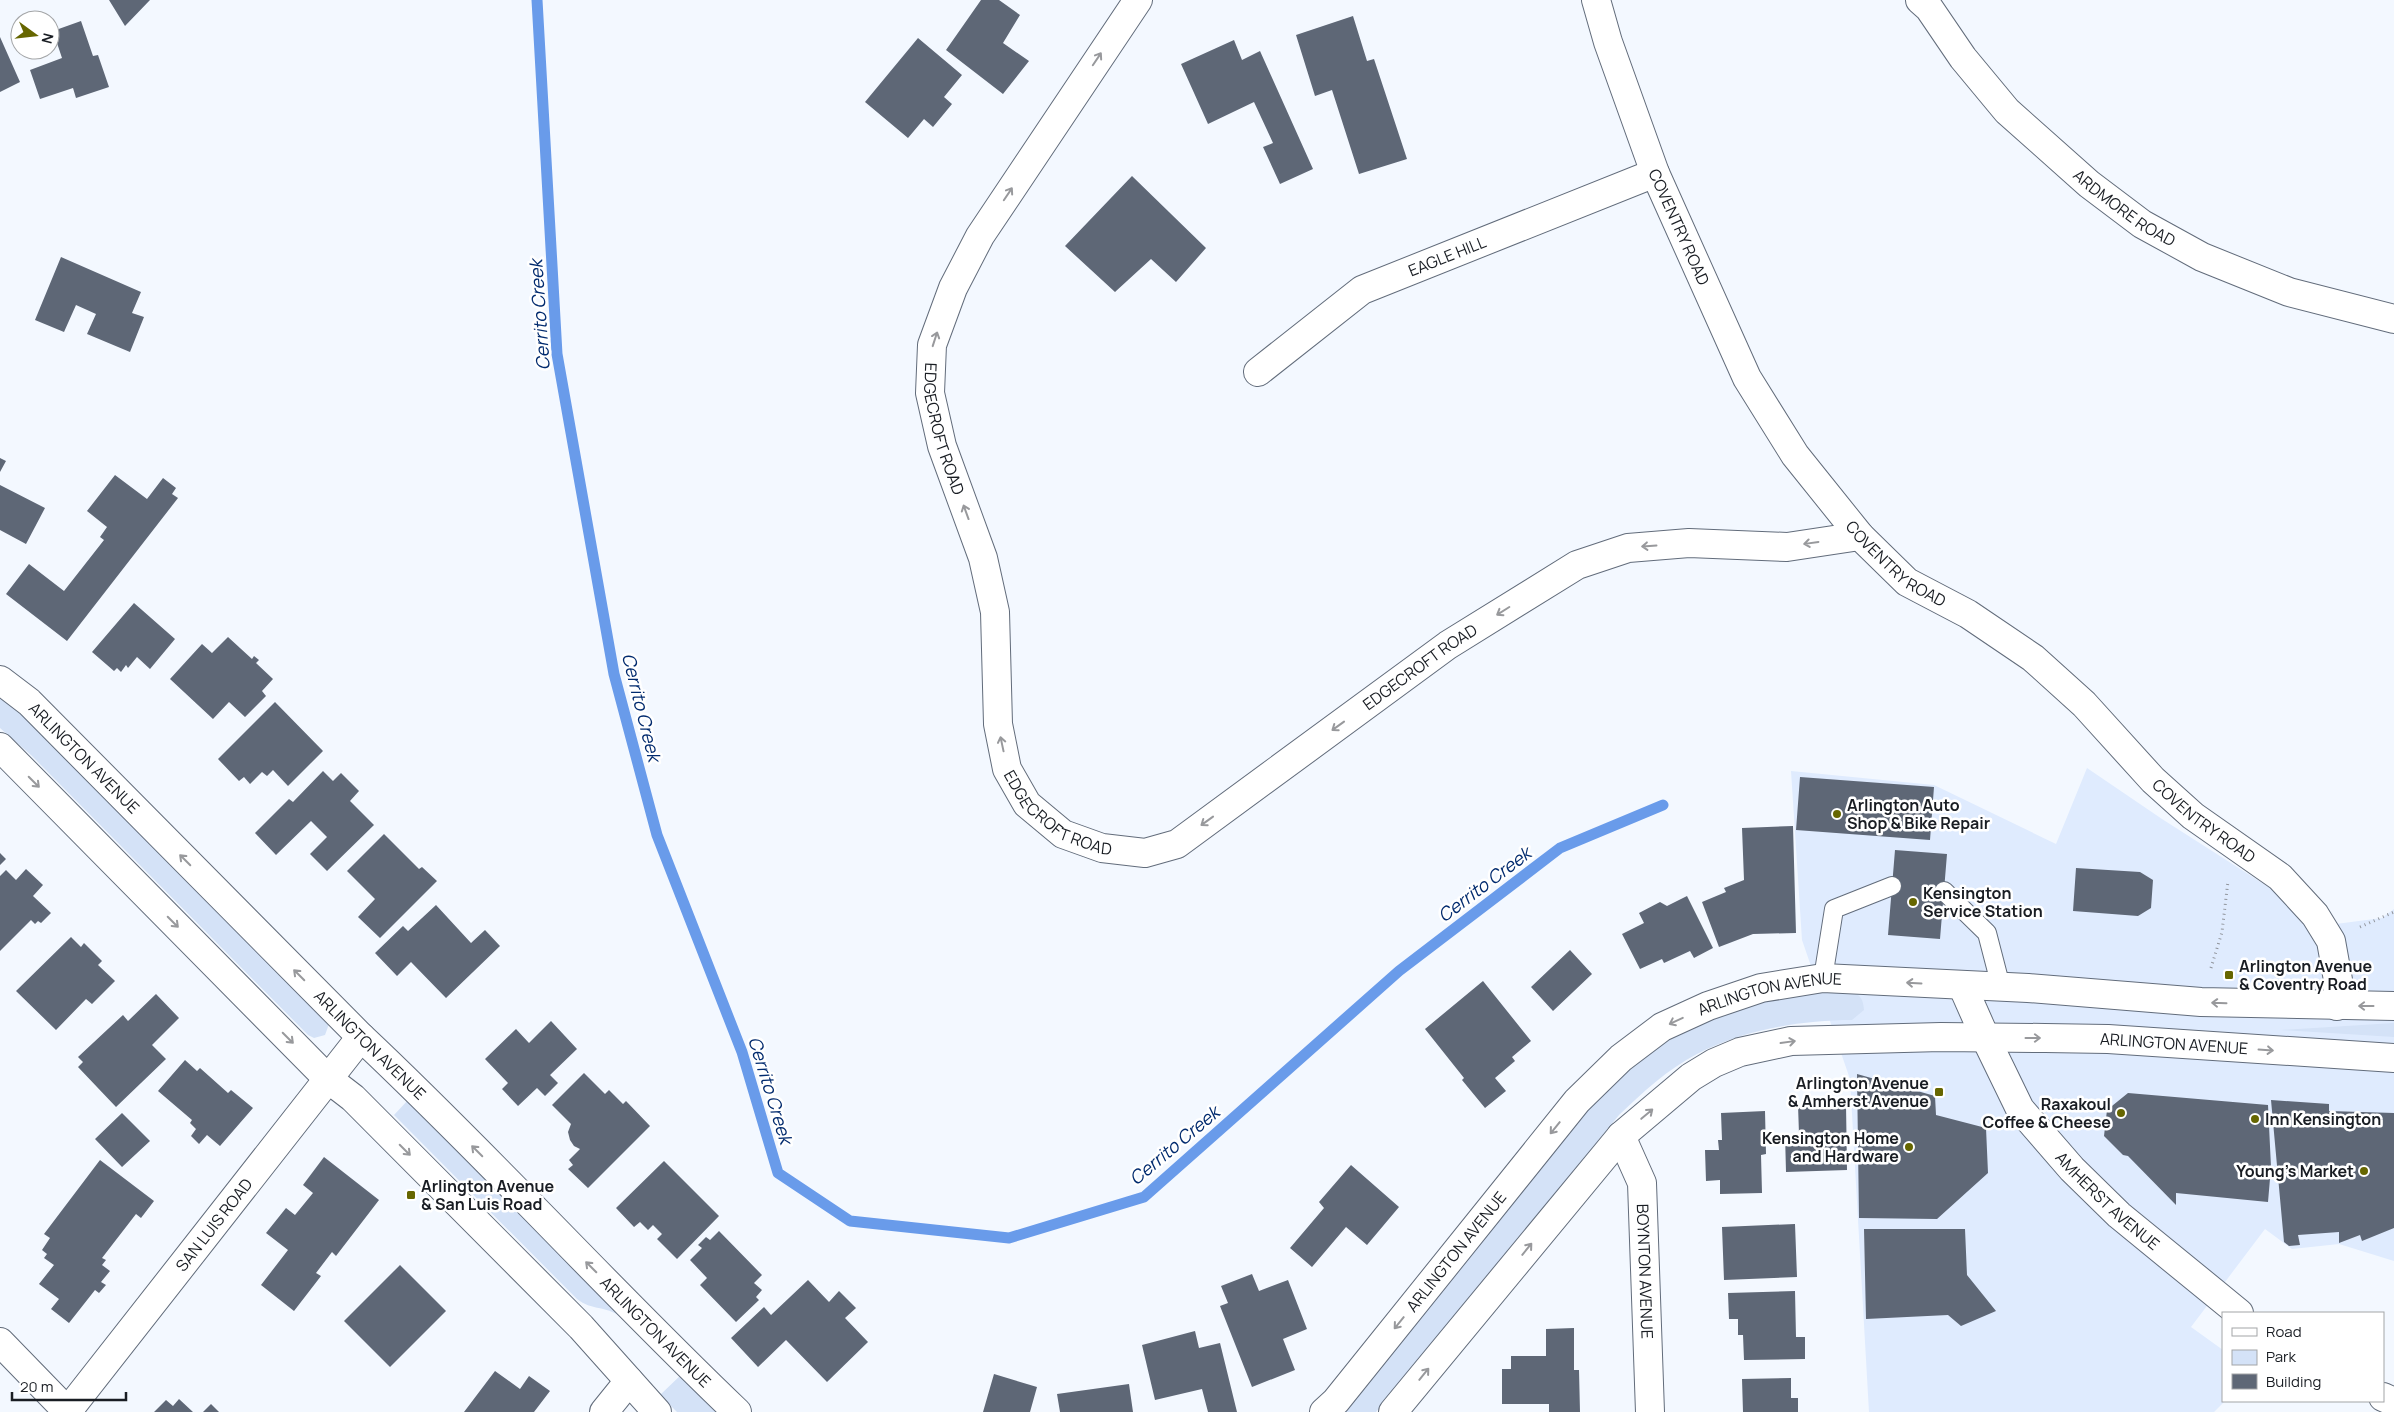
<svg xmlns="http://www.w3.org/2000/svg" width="2394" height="1412" font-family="Manrope,sans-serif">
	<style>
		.built { fill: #dfebfe }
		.green { fill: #d4e2f7 }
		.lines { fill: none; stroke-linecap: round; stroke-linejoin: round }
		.stream { stroke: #699bea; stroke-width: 11 }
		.building { fill: #5e6776 }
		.lane-casing { stroke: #626c7b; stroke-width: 20 }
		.street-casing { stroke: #626c7b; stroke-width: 30 }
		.secondary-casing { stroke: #626c7b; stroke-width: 30 }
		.path { stroke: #90949b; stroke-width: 3; stroke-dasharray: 1 4; stroke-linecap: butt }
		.lane { stroke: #fff; stroke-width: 18 }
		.street { stroke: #fff; stroke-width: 28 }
		.secondary { stroke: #fff; stroke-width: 28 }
		.oneway { stroke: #98999c }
		.poi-dot { fill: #660; stroke: #fff; stroke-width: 2 }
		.labels { text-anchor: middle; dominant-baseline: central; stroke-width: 5; stroke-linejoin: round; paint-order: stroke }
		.street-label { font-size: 16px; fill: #191d23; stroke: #fff }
		.poi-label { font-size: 16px; font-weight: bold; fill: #191d23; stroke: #fff; text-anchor: start }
		.water-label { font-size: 18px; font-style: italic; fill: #002a6e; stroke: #fff }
	</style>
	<rect width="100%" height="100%" fill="#f3f8ff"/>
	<path class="built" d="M2087,768L2162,819L2328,925L2382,918L2394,909V1261L2339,1244L2292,1249L2265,1229L2191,1327L2223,1350V1401H2225L2214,1412H1869L1850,1079L1802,940L1791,771L1934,785L2056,844Z"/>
	<path class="green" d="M0,692L329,1024L325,1035L314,1038L308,1035L31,755L0,728Z
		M1850,991C1861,995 1863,999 1864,1010L1852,1020C1801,1020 1743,1030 1697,1054C1668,1069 1643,1092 1619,1115L1376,1412H1338L1613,1078L1684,1028L1783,993Z
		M2394,1023V1037L2281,1030Z
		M408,1100L598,1291L621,1317C605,1305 592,1311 577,1299L394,1115Z
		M683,1373L725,1412H677L660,1395Z"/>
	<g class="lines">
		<path class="stream" d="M537,0L557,354L614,674L657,835L742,1052L778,1173L850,1221L1009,1238L1144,1197L1399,971L1560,848L1663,805"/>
	</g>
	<path class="building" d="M109,0H150L125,26Z
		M981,0H999L1020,15L1003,43L1029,61L1003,94L946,50Z
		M1353,16L1367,61L1374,59L1407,159L1359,174L1332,90L1315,96L1296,35Z
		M81,21L93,56L98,55L109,87L76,98L73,88L40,99L30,70L62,58L53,31Z
		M0,37L20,82L0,92Z
		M918,38L962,75L944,97L952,104L933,127L924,119L908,138L865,102Z
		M1234,40L1242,60L1260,51L1313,169L1280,184L1263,147L1273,143L1254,102L1208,124L1181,64Z
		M1132,176L1206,248L1176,282L1151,259L1115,292L1065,246Z
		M61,257L141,292L132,313L144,317L130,352L87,334L96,314L76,305L64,332L35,320Z
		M0,458L6,461L0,472Z
		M115,475L147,499L163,478L176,488L172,494L178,498L67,641L6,594L29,564L64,591L104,540L100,537L107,527L87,511Z
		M0,485L45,508L26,544L0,530Z
		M134,603L175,639L150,669L137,657L128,668L126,665L121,672L117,668L114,671L92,652Z
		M228,637L252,659L254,656L259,660L256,663L273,679L262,691L266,696L245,717L229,702L213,719L170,679L202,644L212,653Z
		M275,702L323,751L288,786L273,770L267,776L262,772L250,784L244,777L239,781L218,759Z
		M323,771L333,781L341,773L359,791L350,801L374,825L327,871L310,854L327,837L311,821L276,855L255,833L289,799L293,802Z
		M1800,777L1934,787L1930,840L1796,830Z
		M1793,826L1796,933L1753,934L1719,947L1702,902L1726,892L1724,888L1744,880L1742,828Z
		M384,834L419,869L422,867L437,881L380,938L358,917L375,899L347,871Z
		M1895,850L1947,854L1940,939L1888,935Z
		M0,853L6,859L0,865Z
		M2076,868L2140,872L2153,880L2151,908L2138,916L2073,911Z
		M26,869L43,885L33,896L51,913L41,923L38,921L35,924L31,920L0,951V876L6,870L16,880Z
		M1687,896L1713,948L1694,958L1690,951L1664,963L1662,959L1640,969L1622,934L1644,923L1639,913L1660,902L1667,906Z
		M436,905L471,943L485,930L500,946L446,998L411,962L397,976L375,953L403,926L408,931Z
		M71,937L81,947L84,943L102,961L98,965L115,981L92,1004L86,999L56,1030L16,991Z
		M1570,950L1592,974L1553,1011L1531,987Z
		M1483,981L1531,1041L1512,1057L1515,1061L1495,1078L1506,1091L1485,1108L1462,1080L1464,1078L1425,1029Z
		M156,994L179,1018L152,1045L166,1059L116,1107L78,1067L83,1062L78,1057L123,1015L128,1021Z
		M551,1021L577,1049L550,1075L558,1083L545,1096L537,1088L518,1106L502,1089L508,1083L485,1059L516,1029L529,1043Z
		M185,1060L197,1071L200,1068L228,1093L231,1090L253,1108L220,1146L207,1135L199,1144L191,1136L196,1129L190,1123L192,1120L158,1091Z
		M584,1073L605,1094L609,1090L623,1104L626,1101L650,1126L588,1188L568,1169L573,1165L569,1160L580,1149L574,1146L570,1140L568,1132L571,1124L552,1105Z
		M1857,1074L1935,1096L1936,1115L1986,1128L1988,1173L1937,1219L1859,1218Z
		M2128,1093L2268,1105L2271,1167L2268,1202L2176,1193V1205L2128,1156L2123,1155L2104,1136L2107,1110Z
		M2271,1100L2329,1104V1111L2394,1113V1228L2362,1241L2360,1235L2339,1243V1232L2298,1235L2300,1245L2289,1246L2284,1242Z
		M1846,1104L1847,1170L1786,1172L1785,1134H1799L1798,1105Z
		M1765,1111L1766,1154L1761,1155L1762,1193L1720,1194V1180L1706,1181L1705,1150H1719L1718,1140H1722L1721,1113Z
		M122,1113L150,1141L122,1167L95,1139Z
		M324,1157L379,1200L336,1256L332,1252L316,1273L321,1276L294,1311L261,1285L288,1250L266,1233L286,1208L295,1215L313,1193L303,1185Z
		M100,1160L154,1201L141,1218L136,1214L102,1258L106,1260L102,1265L110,1271L101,1282L106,1285L99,1293L95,1290L69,1323L51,1309L59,1299L39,1284L54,1265L44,1258L47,1254L42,1250L50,1238L44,1234Z
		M664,1161L719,1216L677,1259L657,1239L662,1234L653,1225L648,1230L640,1222L634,1227L616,1208Z
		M1351,1165L1399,1207L1367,1245L1346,1227L1312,1267L1290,1248L1324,1208L1319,1202Z
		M1795,1224L1797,1277L1724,1280L1722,1227Z
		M1864,1229H1965L1967,1275L1996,1311L1961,1326L1948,1315L1866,1319Z
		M719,1231L762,1275L754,1283L762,1290L756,1297L759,1300L736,1322L700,1285L707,1278L690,1260L702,1248L698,1245L706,1237L710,1240Z
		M400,1265L446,1311L390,1367L344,1321Z
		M1252,1274L1259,1291L1288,1280L1307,1329L1283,1339L1295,1370L1252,1387L1220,1306L1228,1303L1221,1286Z
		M808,1280L829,1302L839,1291L856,1308L845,1318L868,1342L827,1382L786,1340L758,1367L731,1338L764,1307L771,1315Z
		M1795,1291L1796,1337H1805V1359L1744,1360L1743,1335H1738V1319H1729L1728,1293Z
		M1574,1328V1370H1579L1580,1412H1549V1404H1502V1369H1511V1356H1546V1329Z
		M1195,1331L1199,1348L1220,1343L1237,1412H1208L1202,1389L1155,1400L1142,1345Z
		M495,1371L520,1389L529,1376L550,1391L534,1412H464Z
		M994,1374L1037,1387L1030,1412H983Z
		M1791,1378V1398H1798V1412H1743L1742,1379Z
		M1129,1384L1133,1412H1060L1057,1394Z
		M179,1399L193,1412H154L166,1400L173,1406Z
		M211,1404L219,1412H203Z"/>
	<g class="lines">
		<g class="lane-casing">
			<path id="lane" d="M1944,891L1987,933L2001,987
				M1823,978L1834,909L1892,886"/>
		</g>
		<g class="street-casing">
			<g id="street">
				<path id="s1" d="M1138,0L980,236L953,288L932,345L930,393L942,446L983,558L995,612L998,724L1007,769L1027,804L1063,834L1102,848L1145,853L1177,844L1448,645L1577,565L1628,548L1689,543L1787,547L1860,536"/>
				<path id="s2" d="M1596,0L1608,42L1655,173L1747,378L1795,455L1860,536L1907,582L1968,614L2033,658L2084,704L2153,780L2193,816L2280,877L2315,915L2331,941L2338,980L2337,1006"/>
				<path id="s3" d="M1920,0L1929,8L1963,58L2007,111L2089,184L2142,224L2202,257L2289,292L2394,319"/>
				<path id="s4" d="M1258,372L1362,290L1655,173"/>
				<path id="s5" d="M1962,985L1985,1037L2020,1109L2072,1169L2119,1215L2239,1313"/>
				<path id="s6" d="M1621,1136L1642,1183L1650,1412"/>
				<path d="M0,1342L67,1411"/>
				<path d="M2383,1397L2394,1402"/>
				<path id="s7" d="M67,1412L361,1037"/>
				<path d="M604,1412L629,1381"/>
			</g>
		</g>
		<g class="secondary-casing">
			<g id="secondary">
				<path id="s8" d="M0,680L29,702L361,1037C490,1158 609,1290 737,1412"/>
				<path d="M0,747L327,1078L353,1098L581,1327L657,1412"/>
				<path id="s9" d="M1324,1412L1336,1401L1577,1101L1621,1058L1662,1027L1708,1006L1761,988L1823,978L2028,988L2201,1002L2394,1006"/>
				<path id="s10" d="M1393,1412L1621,1136L1691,1077L1714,1063L1740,1052L1791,1041L1941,1037L2045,1038L2108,1039L2394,1058"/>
			</g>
		</g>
		<path class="path" d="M2360,927L2394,912
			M2211,968L2222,932L2228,881"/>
		<use href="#lane" class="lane"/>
		<use href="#street" class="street"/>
		<use href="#secondary" class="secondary"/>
	</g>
	<defs><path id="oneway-shaft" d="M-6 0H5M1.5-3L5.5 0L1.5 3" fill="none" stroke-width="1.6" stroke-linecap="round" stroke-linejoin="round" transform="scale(1.25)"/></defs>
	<g class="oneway">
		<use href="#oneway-shaft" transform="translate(1097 59) rotate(-56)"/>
		<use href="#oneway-shaft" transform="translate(1008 194) rotate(-56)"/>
		<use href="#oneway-shaft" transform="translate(935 339) rotate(-72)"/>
		<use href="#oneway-shaft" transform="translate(966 512) rotate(-110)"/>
		<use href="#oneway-shaft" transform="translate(1811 543) rotate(172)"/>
		<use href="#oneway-shaft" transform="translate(1649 546) rotate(176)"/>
		<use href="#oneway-shaft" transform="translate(1503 611) rotate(148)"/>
		<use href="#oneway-shaft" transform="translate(1338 726) rotate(144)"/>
		<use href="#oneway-shaft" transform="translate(1002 744) rotate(-102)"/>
		<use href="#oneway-shaft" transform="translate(34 782) rotate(45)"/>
		<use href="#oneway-shaft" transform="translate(1207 821) rotate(144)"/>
		<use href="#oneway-shaft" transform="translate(185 860) rotate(-135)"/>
		<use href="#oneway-shaft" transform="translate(173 922) rotate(45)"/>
		<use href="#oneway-shaft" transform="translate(299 975) rotate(-135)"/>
		<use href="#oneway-shaft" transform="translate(1914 983) rotate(-177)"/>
		<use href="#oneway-shaft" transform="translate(2219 1003) rotate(-178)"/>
		<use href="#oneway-shaft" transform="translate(2366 1006) rotate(180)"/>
		<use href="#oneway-shaft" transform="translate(1676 1021) rotate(155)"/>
		<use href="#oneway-shaft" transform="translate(288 1038) rotate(45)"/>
		<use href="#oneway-shaft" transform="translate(2033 1038)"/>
		<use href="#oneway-shaft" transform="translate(1788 1042) rotate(-8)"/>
		<use href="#oneway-shaft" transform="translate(2266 1050) rotate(4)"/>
		<use href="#oneway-shaft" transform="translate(1647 1114) rotate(-40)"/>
		<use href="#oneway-shaft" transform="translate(1555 1128) rotate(129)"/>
		<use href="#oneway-shaft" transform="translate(405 1150) rotate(45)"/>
		<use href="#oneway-shaft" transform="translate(477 1151) rotate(-135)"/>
		<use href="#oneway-shaft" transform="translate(1527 1249) rotate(-51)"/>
		<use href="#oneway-shaft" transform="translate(591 1267) rotate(-135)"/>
		<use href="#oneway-shaft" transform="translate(1399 1323) rotate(129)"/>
		<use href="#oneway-shaft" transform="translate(1424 1374) rotate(-51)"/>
	</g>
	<g class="poi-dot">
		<circle cx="1837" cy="814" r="5"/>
		<circle cx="1913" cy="902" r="5"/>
		<rect x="2224" y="970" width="10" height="10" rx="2.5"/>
		<rect x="1934" y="1087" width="10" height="10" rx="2.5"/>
		<circle cx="2121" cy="1113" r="5"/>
		<circle cx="2255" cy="1119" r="5"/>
		<circle cx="1909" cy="1147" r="5"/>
		<circle cx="2364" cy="1171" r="5"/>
		<rect x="406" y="1190" width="10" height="10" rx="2.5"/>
	</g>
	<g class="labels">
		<g class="street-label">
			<text stroke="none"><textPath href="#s3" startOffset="294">ARDMORE ROAD</textPath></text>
			<text stroke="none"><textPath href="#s2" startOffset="242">COVENTRY ROAD</textPath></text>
			<text stroke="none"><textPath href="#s4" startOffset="224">EAGLE HILL</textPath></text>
			<text stroke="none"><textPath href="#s1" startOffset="489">EDGECROFT ROAD</textPath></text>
			<text stroke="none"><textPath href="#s2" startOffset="648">COVENTRY ROAD</textPath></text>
			<text stroke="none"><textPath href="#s1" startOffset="1344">EDGECROFT ROAD</textPath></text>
			<text stroke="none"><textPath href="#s8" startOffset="115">ARLINGTON AVENUE</textPath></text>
			<text stroke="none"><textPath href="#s1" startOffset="909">EDGECROFT ROAD</textPath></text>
			<text stroke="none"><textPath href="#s2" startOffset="1052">COVENTRY ROAD</textPath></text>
			<text stroke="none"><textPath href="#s9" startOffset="628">ARLINGTON AVENUE</textPath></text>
			<text stroke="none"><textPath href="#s8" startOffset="520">ARLINGTON AVENUE</textPath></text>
			<text stroke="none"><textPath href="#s10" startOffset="940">ARLINGTON AVENUE</textPath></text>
			<text stroke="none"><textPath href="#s5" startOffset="264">AMHERST AVENUE</textPath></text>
			<text stroke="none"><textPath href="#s7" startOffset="238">SAN LUIS ROAD</textPath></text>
			<text stroke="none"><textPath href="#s9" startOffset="208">ARLINGTON AVENUE</textPath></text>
			<text stroke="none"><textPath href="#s6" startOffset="140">BOYNTON AVENUE</textPath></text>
			<text stroke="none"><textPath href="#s8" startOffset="925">ARLINGTON AVENUE</textPath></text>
		</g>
		<g class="poi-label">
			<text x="1847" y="805">Arlington Auto<tspan x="1847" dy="18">Shop &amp; Bike Repair</tspan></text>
			<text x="1923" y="893">Kensington<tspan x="1923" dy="18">Service Station</tspan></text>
			<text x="2239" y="966">Arlington Avenue<tspan x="2239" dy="18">&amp; Coventry Road</tspan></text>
			<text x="1929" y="1083" text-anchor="end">Arlington Avenue<tspan x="1929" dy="18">&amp; Amherst Avenue</tspan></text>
			<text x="2111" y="1104" text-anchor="end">Raxakoul<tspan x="2111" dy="18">Coffee &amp; Cheese</tspan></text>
			<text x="2265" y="1119">Inn Kensington</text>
			<text x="1899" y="1138" text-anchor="end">Kensington Home<tspan x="1899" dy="18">and Hardware</tspan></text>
			<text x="2354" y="1171" text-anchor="end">Young's Market</text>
			<text x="421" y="1186">Arlington Avenue<tspan x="421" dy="18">&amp; San Luis Road</tspan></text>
		</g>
		<g class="water-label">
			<text transform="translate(539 315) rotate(-94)">Cerrito Creek</text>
			<text transform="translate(642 707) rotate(76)">Cerrito Creek</text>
			<text transform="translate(1484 884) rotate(-37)">Cerrito Creek</text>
			<text transform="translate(771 1090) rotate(73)">Cerrito Creek</text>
			<text transform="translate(1174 1145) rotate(-40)">Cerrito Creek</text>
		</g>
	</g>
	<rect x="2222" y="1312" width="162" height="90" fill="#ffffff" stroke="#a3a5a7"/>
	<rect x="2232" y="1328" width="25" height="8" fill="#ffffff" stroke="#a3a5a7"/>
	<text x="2266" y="1337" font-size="15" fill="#191d23">Road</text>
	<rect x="2232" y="1350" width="25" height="15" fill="#d4e2f7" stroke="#a3a5a7"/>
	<text x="2266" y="1362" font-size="15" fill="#191d23">Park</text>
	<rect x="2232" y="1374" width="25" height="15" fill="#5e6776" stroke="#a3a5a7"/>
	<text x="2266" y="1387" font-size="15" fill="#191d23">Building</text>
	<g transform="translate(35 35) rotate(105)"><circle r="24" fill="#ffffff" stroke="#a3a5a7"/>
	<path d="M0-4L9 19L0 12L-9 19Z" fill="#666600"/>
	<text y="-8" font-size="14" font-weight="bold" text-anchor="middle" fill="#191d23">N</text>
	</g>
	<path d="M12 1392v8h114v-8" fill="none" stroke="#191d23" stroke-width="2.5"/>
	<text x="20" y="1392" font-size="15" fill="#191d23" stroke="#ffffff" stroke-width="4" paint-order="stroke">20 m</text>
</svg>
